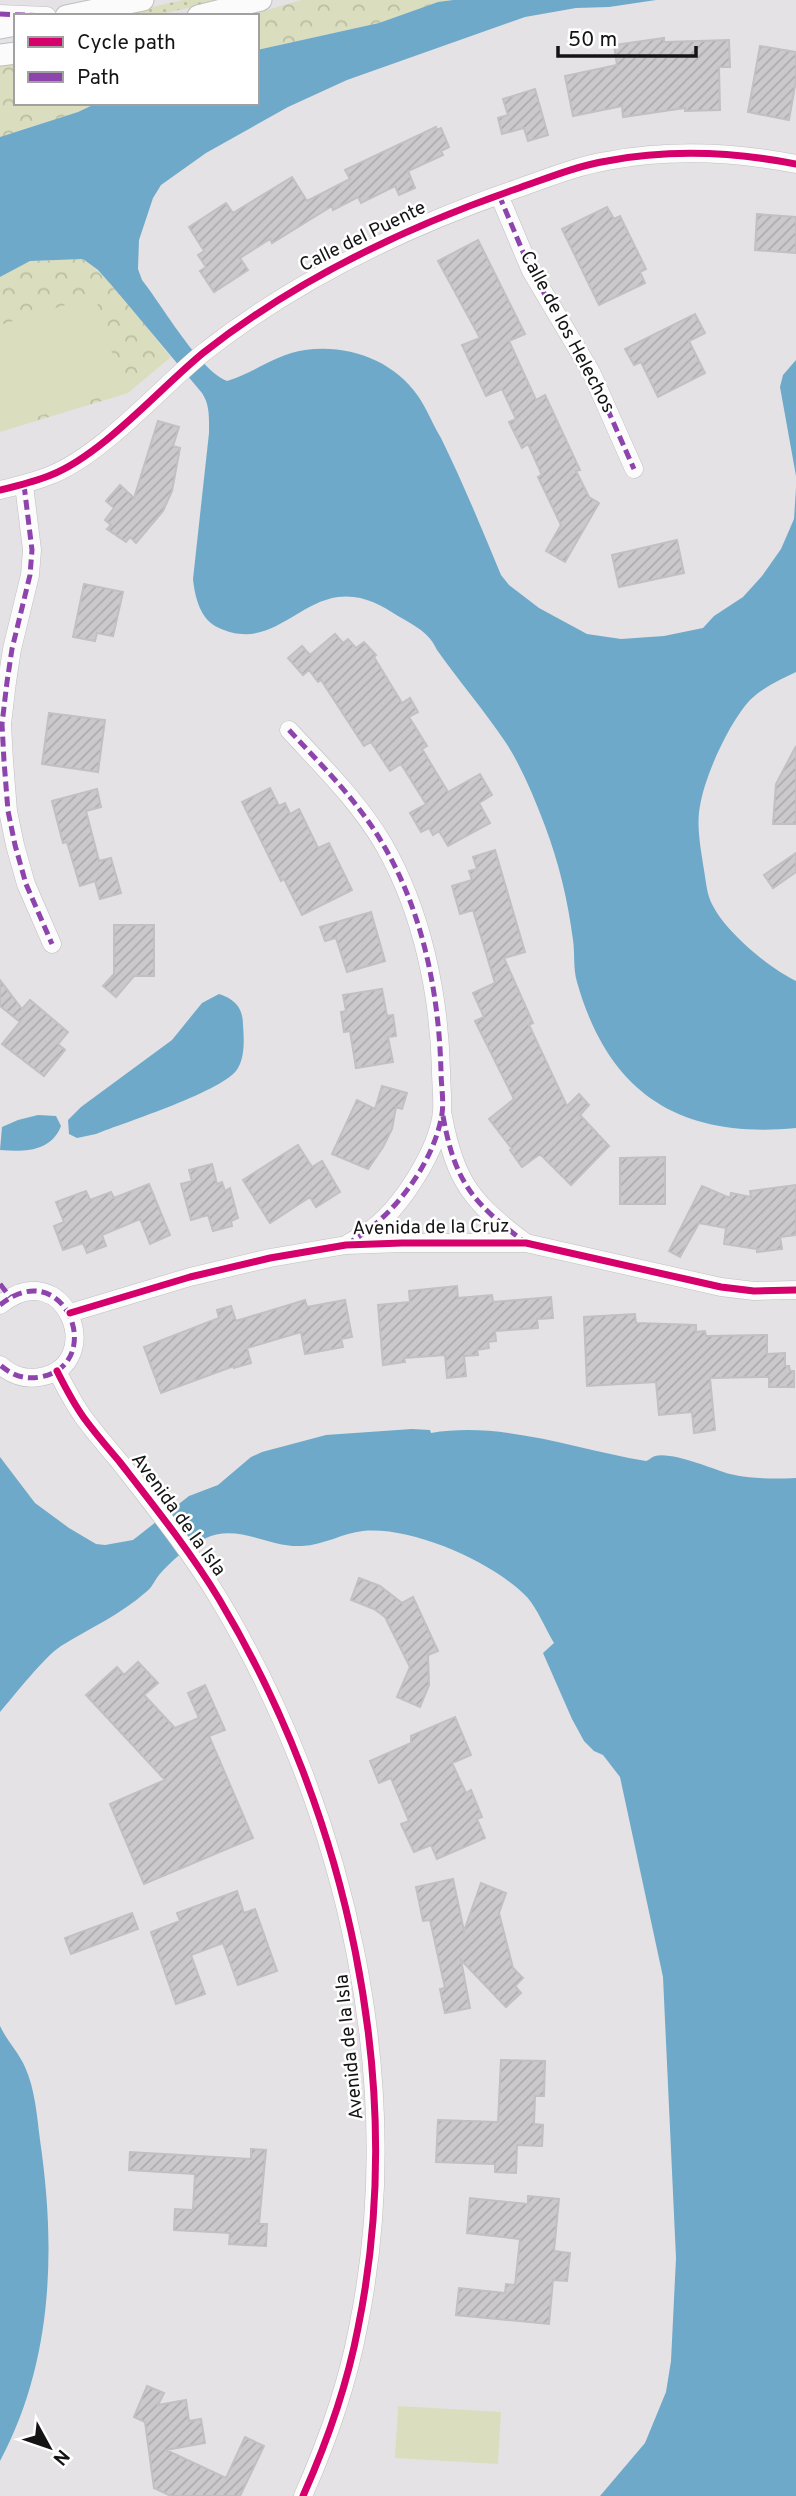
<svg xmlns="http://www.w3.org/2000/svg" width="796" height="2496" font-family="Overpass,sans-serif">
	<style>
		.grass { fill: url(#grass-dots) }
		.park { fill: url(#park-crowns) }
		.pitch { fill: #dadebe }
		.water { fill: #6ea9ca }
		.building { fill: url(#building-hatch); stroke: #c2c0c1; stroke-width: 2 }
		.lines { fill: none; stroke-linecap: round; stroke-linejoin: round }
		.minor-casing { stroke: #bfbec0; stroke-width: 19 }
		.tertiary-casing { stroke: #bfbec0; stroke-width: 23 }
		.minor { stroke: #fbfbfb; stroke-width: 18 }
		.tertiary { stroke: #fbfbfb; stroke-width: 21 }
		.quiet { stroke: #8e44ad; stroke-width: 5; stroke-dasharray: 10 5; stroke-linecap: butt }
		.cycleway-casing { stroke: #fff; stroke-width: 11 }
		.cycleway { stroke: #d6006c; stroke-width: 7 }
		.labels { text-anchor: middle; dominant-baseline: central; stroke-width: 5; stroke-linejoin: round; paint-order: stroke }
		.street-label { font-size: 19px; fill: #151415; stroke: #fff }
	</style>
	<defs>
		<pattern id="grass-dots" width="8" height="8" patternUnits="userSpaceOnUse" patternTransform="scale(1.75)"><rect width="8" height="8" fill="#dadebe"/><path d="M2 2h.1M6 6h.1" fill="none" stroke="#babea2" stroke-width="1.8" stroke-linecap="round"/></pattern>
		<pattern id="park-crowns" width="20" height="18" patternUnits="userSpaceOnUse" patternTransform="scale(1.75)"><rect width="20" height="18" fill="#dadebe"/><path d="M2 6a3 3 0 1 1 6 0M12 15a3 3 0 1 1 6 0" fill="none" stroke="#babea2"/></pattern>
		<pattern id="building-hatch" width="6" height="6" patternUnits="userSpaceOnUse" patternTransform="scale(1.75)"><rect width="6" height="6" fill="#cbc9cb"/><path d="M-1 1l2-2M0 6l6-6M5 7l2-2" fill="none" stroke="#adacad"/></pattern>
	</defs>
	<rect width="100%" height="100%" fill="#e4e2e5"/>
	<path class="grass" d="M183,0H223L152,16H112Z"/>
	<path class="park" d="M301,0H453L438,2L379,23L257,50V16H247Z
		M16,62V103H97L78,112L0,137V64Z
		M83,259C118,285 143,324 171,357L128,393L0,432V277L30,261Z"/>
	<path class="pitch" d="M95,296L123,390L0,428V325Z
		M398,2406L501,2412L498,2464L395,2458Z"/>
	<path class="water" d="M453,0H656L609,7L576,8L525,17L347,80L288,107L206,153L161,185L153,198L139,240L138,269L142,280C162,305 199,370 227,381C254,373 276,354 305,350C348,344 393,360 418,396C427,409 433,425 441,438C463,483 482,529 501,575L509,585L539,608L587,634L621,639L664,636L703,628L714,616L743,597L762,576L781,549L794,519L796,488V672C781,679 762,688 750,700C729,723 705,775 700,806C696,826 701,850 704,870C706,882 707,896 713,906C727,933 769,968 796,981V1128C681,1139 609,1095 577,982C573,968 575,954 573,940C568,901 559,863 545,826C534,797 521,765 504,740C483,709 459,681 437,650C429,632 415,626 398,616C380,604 361,594 338,597C295,603 269,651 219,628C200,620 195,597 193,579L209,433C209,418 210,405 202,393L114,288L98,270L83,259L30,261L0,277V137L78,112L97,103H257V50L379,23L438,2Z
		M796,360V476L780,387L783,375Z
		M219,994C235,999 243,1008 243,1025C244,1038 245,1056 238,1068C227,1090 123,1123 96,1134L77,1138L69,1134L68,1120L81,1107L172,1040L202,1003Z
		M38,1115L56,1116L61,1126C51,1152 24,1152 0,1150L2,1127L18,1120Z
		M412,1429L430,1430L431,1433C503,1421 575,1449 646,1461C649,1460 652,1457 655,1456C671,1451 713,1469 730,1474C751,1479 774,1479 796,1478V2496H600L645,2443L666,2392L671,2361L676,2258L663,1977L620,1777L603,1755L594,1751L584,1741L572,1719L543,1653L554,1643C545,1628 538,1610 527,1597C493,1562 412,1526 363,1531C343,1533 324,1545 302,1546C269,1548 237,1522 204,1539C188,1546 170,1562 159,1575C154,1581 152,1588 146,1592C120,1615 90,1628 61,1646C44,1657 14,1696 0,1712V1457L35,1503L69,1528L96,1544L105,1545L133,1540L189,1496L218,1485L251,1457L262,1452L326,1435Z
		M0,2026C7,2041 19,2053 25,2067C35,2089 37,2116 40,2140C56,2249 53,2362 0,2461Z"/>
	<path class="building" d="M664,38V42L729,40L730,67H719L720,110L685,111V108L623,117L622,106L573,116L565,76L617,65L614,45Z
		M760,46L796,52V80L789,120L748,112Z
		M535,89L548,135L528,141L524,128L502,134L498,118L508,115L503,99Z
		M436,127L437,130L441,128L449,147L441,151L443,155L408,171L415,188L399,195L395,186L361,203L358,197L333,210L332,206L272,243L270,239L240,258L248,270L214,292L200,271L206,267L198,255L204,251L189,227L226,203L233,213L292,177L307,201L350,179L345,170Z
		M607,207L614,219L620,216L646,269L640,272L645,283L599,305L562,229Z
		M757,214L796,217V253L755,250Z
		M478,240L525,334L509,341L536,400L545,395L580,470L576,471L589,497L599,503L565,562L546,551L561,525L538,477L542,475L528,444L522,448L509,422L516,419L502,389L486,396L462,345L480,338L438,261Z
		M695,314L705,333L689,341L705,373L658,397L641,362L634,365L625,349Z
		M158,421L179,427L173,446L180,448L172,491L163,511L136,543L130,537L126,542L107,529L111,525L105,520L114,508L106,501L120,485L134,498Z
		M677,540L684,573L619,587L612,555Z
		M84,584L123,592L113,636L97,633L95,641L73,637Z
		M335,634L343,643L348,639L356,648L364,642L376,655L374,657L402,703L410,698L418,712L409,717L427,746L422,749L448,792L480,774L492,795L479,803L490,823L448,846L439,831L433,835L429,828L421,832L410,813L426,804L401,764L390,771L371,742L364,746L321,680L318,682L309,670L303,675L288,658L302,646L310,655Z
		M49,713L105,720L98,772L42,764Z
		M796,746V824H773L776,784Z
		M270,788L279,806L285,803L290,814L299,809L318,848L329,843L352,890L302,915L284,879L281,881L242,802Z
		M97,789L101,807L86,811L99,861L111,858L121,893L100,899L95,881L80,886L67,842L63,843L52,801Z
		M495,850L525,952L504,958L533,1023L529,1025L567,1106L579,1094L589,1105L580,1115L609,1146L571,1185L540,1154L522,1167L510,1150L512,1149L489,1119L514,1099L475,1021L484,1017L473,993L495,983L473,910L460,914L452,886L472,880L469,871L477,869L473,857Z
		M796,853V872L773,888L764,875Z
		M371,912L385,961L347,972L336,938L325,941L320,927Z
		M114,925H154V976H134L116,997L103,986L114,974Z
		M0,980L22,1009L30,1000L68,1032L58,1044L65,1050L44,1076L2,1044L20,1022L0,1006Z
		M382,989L387,1016L393,1015L396,1036L388,1037L393,1062L356,1068L350,1031L344,1032L341,1012L346,1011L343,995Z
		M382,1086L407,1093L402,1109L396,1107L392,1129L383,1147L368,1169L332,1154L357,1100L375,1109Z
		M298,1145L312,1167L322,1161L340,1192L316,1207L310,1197L270,1223L243,1180Z
		M665,1157V1204H620V1158Z
		M212,1164L217,1184L222,1182L225,1191L230,1188L238,1218L231,1221L232,1226L213,1231L208,1215L191,1220L181,1184L192,1181L189,1170Z
		M149,1184L170,1235L150,1244L140,1219L102,1235L106,1246L87,1253L83,1243L63,1250L54,1226L64,1222L56,1202L86,1191L90,1200L111,1192L114,1198Z
		M796,1185V1235L780,1237L782,1249L757,1252V1249L724,1244L726,1228L699,1223L680,1257L669,1251L702,1186L730,1198L731,1193L751,1197L750,1191Z
		M457,1286L458,1298L492,1295L493,1302L551,1297L553,1318L537,1319L538,1328L495,1331L496,1341L488,1342L489,1348L477,1350L478,1355L464,1356L466,1376L447,1378L445,1355L404,1358L405,1362L383,1365L378,1305L410,1302L409,1291Z
		M305,1300L307,1307L345,1300L352,1337L341,1339L343,1347L305,1354L301,1332L247,1348L251,1363L234,1368V1366L161,1393L144,1347L219,1318L217,1310L231,1306L236,1321Z
		M635,1314L636,1323L696,1325V1332L705,1331L706,1336L767,1335V1354L785,1353V1366H789L790,1371H794V1387H769V1377L710,1378L715,1430L694,1433L692,1412L659,1415L656,1382L587,1386L584,1317Z
		M359,1578L380,1586L402,1603L413,1597L438,1651L428,1655L429,1685L420,1707L397,1697L410,1667L385,1617L374,1609L351,1600Z
		M138,1662L158,1683L144,1695L175,1728L199,1718L188,1693L205,1685L225,1730L209,1736L253,1838L144,1884L110,1804L165,1780L86,1695L117,1667L124,1675Z
		M455,1717L471,1755L452,1763L466,1793L471,1790L482,1817L477,1819L485,1838L437,1859L431,1845L414,1852L401,1824L409,1821L391,1778L379,1783L370,1761L411,1743V1736Z
		M453,1879L464,1931L481,1883L506,1893L499,1913L513,1968L523,1978L515,1986L521,1993L506,2007L461,1960L470,2008L445,2013L440,1989L445,1988L430,1920L423,1921L416,1887Z
		M237,1891L244,1913L255,1909L277,1971L238,1985L223,1943L191,1955L205,1994L176,2004L151,1932L180,1921L177,1913Z
		M132,1913L138,1929L71,1954L65,1938Z
		M501,2060L545,2061L544,2096H535L534,2124L543,2125L542,2146L517,2145L516,2173L495,2172V2164L436,2162L438,2120L498,2122Z
		M251,2149L266,2150L259,2224H267L266,2246L229,2244L230,2233L174,2230L175,2209L193,2210L195,2174L129,2170L130,2152L251,2159Z
		M528,2196L559,2199L554,2251L570,2253L567,2281L553,2280L549,2324L456,2315L459,2288L505,2293L506,2284L515,2285L520,2239L467,2233L470,2198L528,2204Z
		M147,2386L164,2393L158,2405L186,2400L189,2421L201,2419L205,2443L166,2450L226,2478L245,2437L264,2446L240,2496H171L154,2488L145,2422L134,2417Z"/>
	<g class="lines">
		<g class="minor-casing">
			<path id="minor" d="M0,14L47,16
				M499,195L531,271L591,372L634,469
				M24,485L32,550L30,575L12,649L7,682L2,724L4,761L8,811L15,845L26,884L52,944
				M0,490C17,486 34,482 51,475C103,454 158,390 203,353C297,279 403,228 516,189C545,179 576,166 607,161C670,149 734,152 796,164
				M289,730C323,767 359,802 384,845C422,912 439,993 441,1070C441,1084 443,1099 442,1112C438,1150 402,1206 372,1229C365,1234 357,1238 349,1243
				M443,1116C455,1183 473,1203 526,1243
				M0,1305C65,1252 108,1365 40,1377C24,1380 12,1375 0,1365
				M70,1313L190,1277L270,1258L346,1245L402,1243H526L721,1287L754,1291L796,1290
				M57,1371C65,1387 74,1404 84,1418C95,1433 107,1447 119,1461C154,1506 190,1551 219,1599C347,1812 408,2083 358,2328C347,2386 327,2442 303,2496"/>
		</g>
		<g class="tertiary-casing">
			<path id="tertiary" d="M66,16L143,0
				M198,16L261,0
				M0,28L16,25
				M0,55L16,53"/>
		</g>
		<use href="#minor" class="minor"/>
		<use href="#tertiary" class="tertiary"/>
		<path class="quiet" d="M0,14L47,16
			M499,195L531,271L591,372L634,469
			M24,485L32,550L30,575L12,649L7,682L2,724L4,761L8,811L15,845L26,884L52,944
			M289,730C323,767 359,802 384,846C423,913 439,994 441,1071C441,1085 444,1100 442,1114C434,1163 394,1216 352,1241
			M443,1116C455,1183 473,1203 526,1243
			M0,1284L10,1297
			M0,1305C65,1252 108,1365 40,1377C24,1380 12,1375 0,1365"/>
		<g class="cycleway-casing">
			<path id="cycleway" d="M0,490C17,486 34,482 51,475C103,454 158,390 203,353C297,279 403,228 516,189C545,179 576,166 607,161C670,149 734,152 796,164
				M70,1313L190,1277L270,1258L346,1245L402,1243H526L721,1287L754,1291L796,1290
				M57,1371C65,1387 74,1404 84,1418C95,1433 107,1447 119,1461C154,1506 190,1551 219,1599C347,1812 408,2083 358,2328C347,2386 327,2442 303,2496"/>
		</g>
		<use href="#cycleway" class="cycleway"/>
	</g>
	<g class="labels">
		<g class="street-label">
			<text transform="translate(363 237) rotate(-26)">Calle del Puente</text>
			<text transform="translate(567 332) rotate(62)">Calle de los Helechos</text>
			<text transform="translate(431 1228) rotate(-1)">Avenida de la Cruz</text>
			<text transform="translate(178 1515) rotate(54)">Avenida de la Isla</text>
			<text transform="translate(350 2047) rotate(-96)">Avenida de la Isla</text>
		</g>
	</g>
	<rect x="14" y="14" width="245" height="91" fill="#ffffff" stroke="#a1a1a1" stroke-width="2"/>
	<rect x="28" y="37" width="35" height="10" fill="#d6006c" stroke="#a1a1a1" stroke-width="2"/>
	<text x="77" y="49" font-size="21" fill="#151415">Cycle path</text>
	<rect x="28" y="72" width="35" height="10" fill="#8e44ad" stroke="#a1a1a1" stroke-width="2"/>
	<text x="77" y="84" font-size="21" fill="#151415">Path</text>
	<g transform="translate(49 2447) rotate(130)" stroke="#ffffff" stroke-width="5" paint-order="stroke">
	<path d="M0-5L12 26L0 18L-12 26Z" fill="#151415"/>
	<text y="-10" font-size="19" font-weight="bold" text-anchor="middle" fill="#151415">N</text>
	</g>
	<path d="M558 46v10h138v-10" fill="none" stroke="#151415" stroke-width="3.5"/>
	<text x="568" y="46" font-size="21" fill="#151415" stroke="#ffffff" stroke-width="5" paint-order="stroke">50 m</text>
</svg>
